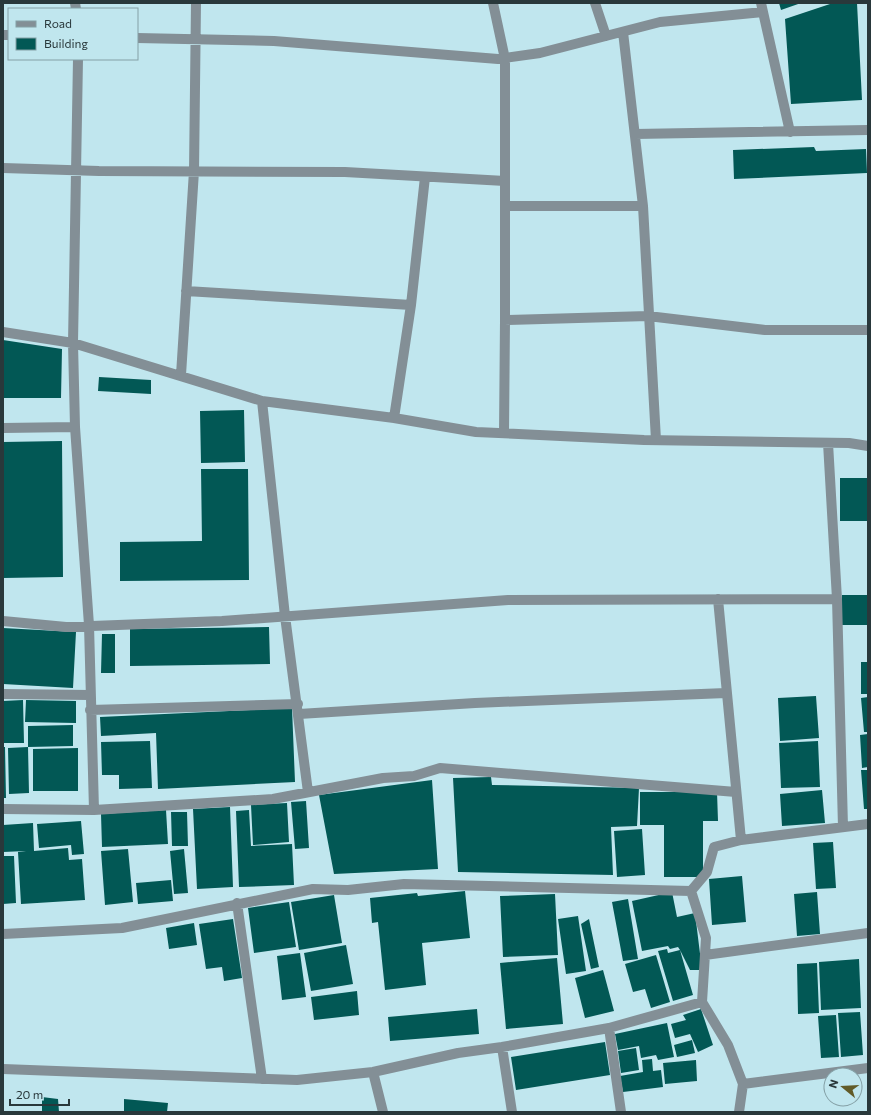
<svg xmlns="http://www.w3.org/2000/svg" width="871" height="1115" font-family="Commissioner,sans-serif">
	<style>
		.building { fill: #025855 }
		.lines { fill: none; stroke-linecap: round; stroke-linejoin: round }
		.minor { stroke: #838f96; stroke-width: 10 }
	</style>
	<rect width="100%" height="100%" fill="#c0e6ee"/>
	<path class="building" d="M779,3H801L781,10Z
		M833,3H857L862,100L791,104L785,19Z
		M814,147L816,151L866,149L867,173L734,179L733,150Z
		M3,340L62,349L61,398H3Z
		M99,377L151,380V394L98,391Z
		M244,410L245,462L201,463L200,411Z
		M62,441L63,577L3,578V442Z
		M201,469H248L249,580L120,581V542L202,541Z
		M840,478H868V521H840Z
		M842,595H868V625H842Z
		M269,627L270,664L130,666V629Z
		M3,628L76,632L73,688L3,684Z
		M102,634H115V673H101Z
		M861,662H868V694H861Z
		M816,696L819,738L780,741L778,698Z
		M868,697V732H864L861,698Z
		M23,700L24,743H4L3,701Z
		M26,700L76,701V723L25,722Z
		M292,708L295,782L158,789L156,733L101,736L100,717Z
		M73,725V746L28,747V726Z
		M868,734V767L862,768L860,735Z
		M150,741L152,788L119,789V775H102L101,742Z
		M818,741L820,787L781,788L779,743Z
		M3,747H5L6,798H3Z
		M28,747L29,793L9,794L8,748Z
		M78,748V791H33V749Z
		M861,770H868V809H864Z
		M491,777L492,785L639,788L637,826L611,827L613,875L458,872L453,778Z
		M432,780L438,869L334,874L319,795Z
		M822,790L825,823L782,826L780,794Z
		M640,792H717L718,821H703V877H664V825H640Z
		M306,801L309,848L295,849L291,802Z
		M287,803L289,842L253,845L251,805Z
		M230,807L233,887L197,889L193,809Z
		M166,810L168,844L102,847L101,814Z
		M249,810L251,846L292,844L294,885L239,887L236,811Z
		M171,812H187L188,846H172Z
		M81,821L84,854L72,855L71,845L39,848L37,824Z
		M33,823L34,851L68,848L69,860L82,859L85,900L21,904L18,852L26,851L3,852V825Z
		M642,829L645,875L617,877L614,831Z
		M833,842L836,888L816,889L813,843Z
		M128,849L133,902L105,905L101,851Z
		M184,849L188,893L174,894L170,851Z
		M3,856H14L16,903L3,904Z
		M742,876L746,922L712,925L709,879Z
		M171,880L173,901L138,904L136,883Z
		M465,891L470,938L422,943L426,985L385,990L378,922L372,923L370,898L417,893L418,896Z
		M672,892L677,917L695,913L702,970H690L680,950L693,995L673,1001L658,951L667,949L668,953L680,950L678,947L670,949L668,946L642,951L632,901Z
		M817,892L820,934L797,936L794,894Z
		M555,894L558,955L503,957L500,896Z
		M334,895L342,943L299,950L291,902Z
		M628,899L638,959L623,961L612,902Z
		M289,902L296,947L254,953L248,908Z
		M578,916L586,971L566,974L558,919Z
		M233,919L242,978L224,981L222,967L206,969L199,924Z
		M589,919L599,967L591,969L581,924Z
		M194,923L197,945L169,949L166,928Z
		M346,945L353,984L311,991L304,953Z
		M300,953L306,997L282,1000L277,956Z
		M656,955L670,1002L651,1008L645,989L633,992L625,964Z
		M557,958L563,1024L506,1029L500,963Z
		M859,959L861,1008L821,1010L819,962Z
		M817,963L819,1013L798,1014L797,964Z
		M603,970L614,1011L585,1018L575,978Z
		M357,991L359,1015L314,1020L311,997Z
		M477,1009L479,1034L390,1041L388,1017Z
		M701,1009L713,1045L698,1052L690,1034L675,1038L671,1024L686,1020L683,1015Z
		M860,1012L863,1055L841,1057L838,1013Z
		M836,1015L839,1057L821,1058L818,1016Z
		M667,1023L674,1057L658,1060L656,1055L641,1058L639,1046L618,1050L615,1034Z
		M692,1040L695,1053L677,1057L674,1045Z
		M605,1042L610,1075L516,1090L511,1057Z
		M636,1048L639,1070L621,1073L618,1051Z
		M652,1059L653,1071L661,1070L663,1087L623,1092L620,1076L643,1072L642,1060Z
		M696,1060L697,1081L665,1084L663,1063Z
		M42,1097L58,1099L59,1112H42Z
		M124,1099L168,1103L167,1112H124Z"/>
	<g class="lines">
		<path class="minor" d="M75,3L76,9
			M493,3L505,59V320L504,433
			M595,3L606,36
			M761,3L790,132
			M623,32L643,206L656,440
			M3,35H9
			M137,38L274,41L498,59L540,53L660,22L763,12
			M78,59L73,343L75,427L89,625L94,810
			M635,134L868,130
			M3,168L99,171L345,172L505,181
			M505,206H643
			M186,291L411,305
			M505,320L648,316L765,330H868
			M3,332L73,343L262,401L394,418L476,432L644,440L849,443L868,446
			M181,375L194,171L196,3
			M262,401L285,616L308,792
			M394,418L411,305L425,177
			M3,428L75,427
			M828,443L837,599L843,827
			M718,599L741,840L714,847L707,872L691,891L706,938L702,1002L728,1045L743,1084L739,1112
			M3,621L66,627L222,621L508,600L837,599
			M3,694L90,695
			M90,710L298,704
			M299,714L475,703L726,693
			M3,809L94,810L273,799L383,778L414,776L440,768L736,792
			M741,840L868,824
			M237,903L262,1079
			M3,934L122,928L313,889L348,890L404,884L691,891
			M705,955L868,933
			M609,1028L621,1112
			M502,1047L512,1112
			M3,1069L297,1080L373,1072L458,1053L502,1047L609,1028L702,1002
			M373,1072L383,1112
			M743,1084L868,1068"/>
	</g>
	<rect width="871" height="1115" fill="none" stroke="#29383b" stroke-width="8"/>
	<rect x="8" y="8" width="130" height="52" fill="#c0e6ee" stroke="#84a0a6"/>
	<rect x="16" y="21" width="20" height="6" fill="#838f96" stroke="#84a0a6"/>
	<text x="44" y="28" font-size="12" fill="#29383b">Road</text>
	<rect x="16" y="38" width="20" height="12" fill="#025855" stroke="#84a0a6"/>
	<text x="44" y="48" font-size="12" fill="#29383b">Building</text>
	<g transform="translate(843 1087) rotate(288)"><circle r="19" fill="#c0e6ee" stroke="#84a0a6"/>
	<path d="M0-3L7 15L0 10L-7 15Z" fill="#615b28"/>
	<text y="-6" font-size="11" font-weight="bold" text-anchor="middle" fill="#29383b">N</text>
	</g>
	<path d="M10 1099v6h59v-6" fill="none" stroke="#29383b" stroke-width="2"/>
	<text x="16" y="1099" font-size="12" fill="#29383b" stroke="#c0e6ee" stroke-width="3" paint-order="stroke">20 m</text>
</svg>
